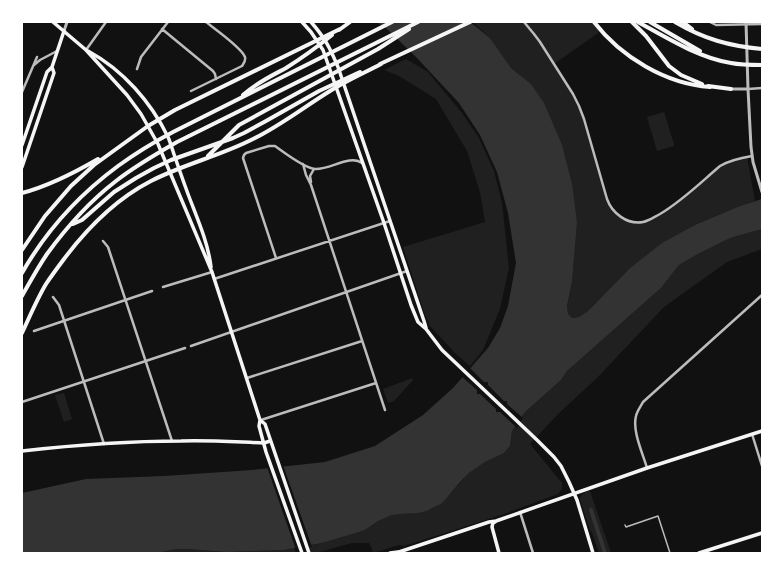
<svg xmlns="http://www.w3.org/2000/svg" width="784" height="575" font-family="'Asap Condensed',sans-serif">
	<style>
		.green { fill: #202020 }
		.water { fill: #333 }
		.pier { fill: #111 }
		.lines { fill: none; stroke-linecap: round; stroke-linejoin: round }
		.canal { stroke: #333; stroke-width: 4 }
		.pedestrian { stroke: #bcbcbc; stroke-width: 1.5 }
		.minor { stroke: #bcbcbc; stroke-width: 2.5 }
		.tertiary { stroke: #bcbcbc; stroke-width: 3 }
		.secondary { stroke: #f5f5f5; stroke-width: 3.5 }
		.primary { stroke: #f5f5f5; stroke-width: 3.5 }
		.motorway { stroke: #f5f5f5; stroke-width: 4 }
	</style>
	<rect width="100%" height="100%" fill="#111"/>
	<path class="green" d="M473,22H593L601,31L554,64L579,106L607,199L613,210L628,221L644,222L669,209L724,164L747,157L755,201L740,206L697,224L629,269L588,311L579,317L572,318L568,314L567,306L572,282L577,223L531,84L511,68L490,38Z
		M406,59L428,72L462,113L479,138L494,171L502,203L509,268L500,309L483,350L470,366L455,353L430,326L425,315L403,247L485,222L480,192L467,151L436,99L399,76L384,70Z
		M664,112L674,144V146L657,151L647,117Z
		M762,229V249L727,262L664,307L597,378L558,414L530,444L562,483V489L558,494L504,514L445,533L404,546L399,545L376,552H373L369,543H352L316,553H311L308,546L322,543L356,533L365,530L378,521L392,515L400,514L423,512L427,511L434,507L441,504L469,473L485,462L504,453L510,446L512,431L525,412L561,380L567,371L661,288L679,265L696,255L730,238Z
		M412,378L413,380L394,401L388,403L383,389Z
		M64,393L72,419L64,422L55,395Z
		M587,491H590L611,553H599L592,533L590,530L580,500C580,495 583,494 587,491Z
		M294,548L296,553H156L177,549H188L226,552L284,550Z"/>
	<path class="water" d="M377,22H470L490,38L511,68L531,84L544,103L562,145L572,184L577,223L572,282L567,306L568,314L572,318L579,317L588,311L629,269L662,243L697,224L740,206L762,199V229L730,238L696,255L679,265L661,288L567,371L561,380L525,412L512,431L510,446L504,453L485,462L469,473L461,481L444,501L441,504L434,507L427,511L418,513L400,514L392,515L378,521L365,530L356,533L322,543L284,550L226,552L188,549H177L156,553H22V493L86,479L164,476L252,470L325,462L375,446L423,415L453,388L488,348L500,328L508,306L516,263L508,213L497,172L480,135L459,103L416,57L387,29Z"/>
	<path class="pier" d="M469,367L484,382H488V385L504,401H507V404L523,418L517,428L500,412H496V409L480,394H477V390L461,376Z
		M283,465L312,547L296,550L267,467Z"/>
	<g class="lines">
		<path class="canal" d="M591,510L605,553"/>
		<path class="pedestrian" d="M625,525L626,527L658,516L670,553"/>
		<path class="minor" d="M524,22L534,34L540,42L573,94L579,106L584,119L607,199C612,213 627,225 643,222C649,221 654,217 660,214C682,201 700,183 720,166C730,160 740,158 752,156
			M710,22L716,25L762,24
			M162,29L213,71L215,74L216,79
			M86,50L106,22
			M34,65L40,60L57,51
			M137,69L141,57L168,22
			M748,89L762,88
			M191,91L242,66C244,63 246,61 245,57C242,48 215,29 206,22
			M22,92L37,57
			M303,164L306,175L311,185L385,410
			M311,182L310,176L314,169
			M103,241L108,247L172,441
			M276,258L243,158L244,155L246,153L269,146H275C285,153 304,168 315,169C330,170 350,154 362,163
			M214,279L390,221
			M163,287L212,272
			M53,297L59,305L104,444
			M34,331L152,291
			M191,346L407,271
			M247,378L362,341
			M22,402L185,348
			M261,420L376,383
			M752,434L762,466
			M647,468C643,454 632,431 636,416C637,411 641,406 643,402L762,295
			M520,512L533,553"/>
		<path class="tertiary" d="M746,22L748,89L751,147L753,162L762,192
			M64,31L67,22
			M731,89H748"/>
		<path class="secondary" d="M302,22L311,32L323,50L384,223L411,305L418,322L426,329L442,350L537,440L554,457L561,466L569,482L577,500L593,553
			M311,22C325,38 330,48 338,67L424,321L426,328
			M22,145L47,72L52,67L64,31
			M22,167L54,73L52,67
			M22,451C75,445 128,441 181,441C208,440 236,442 264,443L270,441
			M495,522L493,523L492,527L499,553
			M399,552L489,522L496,521L647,468L762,431
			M699,553L762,533"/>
		<path class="primary" d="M53,22L86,50L127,95L141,114L158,144L212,272L260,420L259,426L266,452L302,553
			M88,51C123,70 151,102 168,137C171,144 173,152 176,160C180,172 184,183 188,194C197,218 208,242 211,267
			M260,420L265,424L309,553
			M390,553L398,552L401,553"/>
		<path class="motorway" d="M594,22C621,57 666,84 710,87
			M632,22L646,36L669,66L681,75L702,84
			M638,22C667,38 699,58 731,63C741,65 752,65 762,65
			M650,22L700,51
			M675,22C704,39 729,46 762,49
			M683,22L692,29
			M339,30L350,22
			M380,64L470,22
			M708,86L731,89
			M243,95C256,83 271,76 286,68C302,58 317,47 332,35
			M208,156L239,125L378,49L409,29
			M22,193C49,186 74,173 98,159
			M73,224L82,220L114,192L136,178L154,168L171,160L233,138L244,133L266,121L319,91L360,72
			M22,250L45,216L71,186L94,165L148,126L175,110L340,29
			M22,273C46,231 80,194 118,166C136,153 154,142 173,132L392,22
			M22,296C30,282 38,267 47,254C66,228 90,201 116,181C135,166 156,154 177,142L418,22
			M22,333C30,316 37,299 46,284C52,275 58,267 64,259C88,227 116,199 151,181C184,164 220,156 253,139C280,126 304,107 330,91C346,81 364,73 381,64"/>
	</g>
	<rect width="784" height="575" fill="none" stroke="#ffffff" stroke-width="46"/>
</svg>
